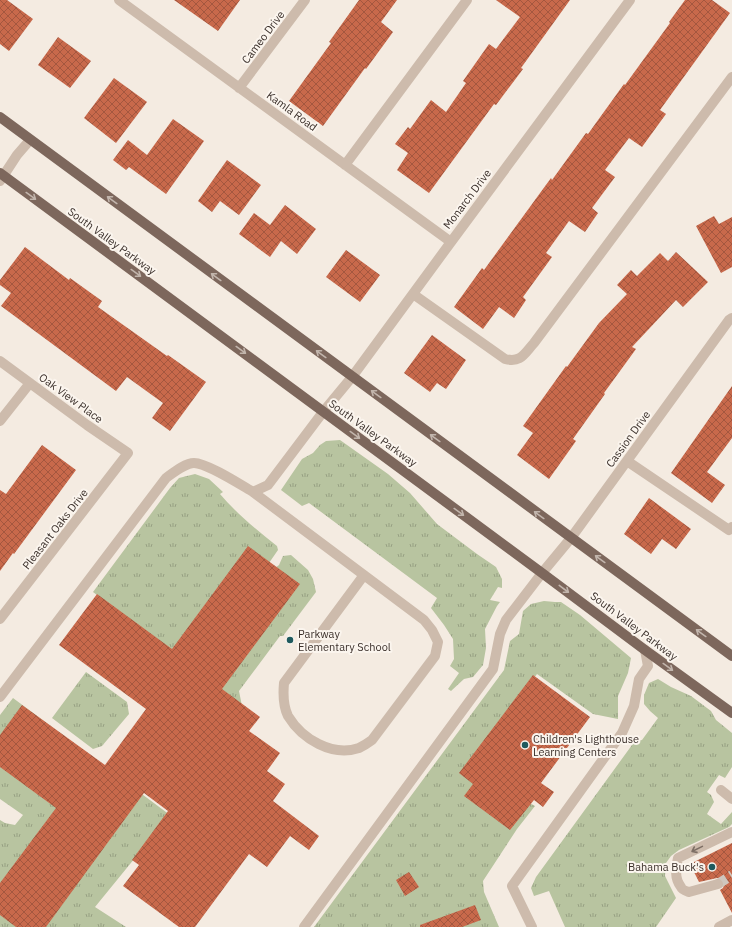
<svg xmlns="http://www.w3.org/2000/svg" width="732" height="927" font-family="'IBM Plex Sans',sans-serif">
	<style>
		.grass { fill: url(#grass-tufts) }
		.building { fill: url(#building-cross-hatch) }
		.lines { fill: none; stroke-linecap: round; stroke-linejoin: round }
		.minor-tunnel { stroke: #cfc6bd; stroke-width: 10; stroke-dasharray: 10 5; stroke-linecap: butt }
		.minor { stroke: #cdbbac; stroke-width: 10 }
		.major { stroke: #7d675c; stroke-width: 10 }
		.oneway { stroke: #c2b5ac }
		.oneway2 { stroke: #7d6f65 }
		.poi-dot { fill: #1f5a5e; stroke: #fbf5ee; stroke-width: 1.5 }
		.labels { text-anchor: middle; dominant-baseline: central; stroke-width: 4; stroke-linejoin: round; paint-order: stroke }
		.street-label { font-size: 11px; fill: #3b302b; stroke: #fbf5ee }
		.poi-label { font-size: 11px; fill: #3b302b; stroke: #fbf5ee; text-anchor: start }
	</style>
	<defs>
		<pattern id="grass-tufts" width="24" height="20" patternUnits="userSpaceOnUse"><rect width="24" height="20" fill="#b8c4a0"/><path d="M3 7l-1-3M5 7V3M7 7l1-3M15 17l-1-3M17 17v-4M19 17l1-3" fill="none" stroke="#97a083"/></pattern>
		<pattern id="building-cross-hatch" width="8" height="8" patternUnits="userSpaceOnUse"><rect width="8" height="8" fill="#c8694b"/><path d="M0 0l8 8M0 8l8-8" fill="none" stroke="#a4573f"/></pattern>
	</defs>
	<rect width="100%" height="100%" fill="#f4ebe1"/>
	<path class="grass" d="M340,440L388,474L410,493L437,524L477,554L496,567L502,579V588L498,587L490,600L500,602L497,606L485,629L486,648L483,665L473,677L464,679L451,691L448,689L459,673L450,666L454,659L453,639L444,625L431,608L437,598L309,503L302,506L281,490L302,459L313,453L320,445L326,441Z
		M195,474L209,479L223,492L220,494C237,514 257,530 277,546L278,550L269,563L275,568L279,565L283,556L291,555L308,570L313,579L316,592L283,636H280L239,691L243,711L172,652L93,592L170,488L179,478Z
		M544,601L555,602H561L580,615L631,658L628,673L618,696V719L593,714L537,674L466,769L535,806L517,829L483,881L484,892L499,927H314L504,670L510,641L519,634L523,611L531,604Z
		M86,672L127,702L129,714L102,746L93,749L52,718Z
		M658,679L671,687L691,696L711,711L716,720L732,733V767L725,778L719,775L707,792L711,795L714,802L707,814L721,824L732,812V824L729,827L679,850L671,856L666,863L665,876L676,898L656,927H565L549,891L534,896L531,888L536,877L632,745L637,741L642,740L658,718L650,711L644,704V695L649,683Z
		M13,698L170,815L95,907L126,927H0V820L5,823L15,825L23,815L0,799V715Z"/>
	<path class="building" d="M0,0H7L33,19L9,51L0,44Z
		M174,0H240L218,31Z
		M359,0H397L381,22L393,32L366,69L365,68L323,126L289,101L331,43L329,42Z
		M496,0H570L521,68L523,69L496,105L494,104L429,193L397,170L408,153L395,144L408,127L410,129L431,100L446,112L466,83L463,81L489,44L496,49L520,17Z
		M685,0H712L730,13L660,110L666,114L642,147L629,138L605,170L615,177L592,208L598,213L585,232L569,221L546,253L552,257L523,297L526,300L514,318L499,307L483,329L454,307L482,268L484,270L551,178L552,180L586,133L588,134L624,84L625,85L670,23L669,22Z
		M58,37L91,61L70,88L38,65Z
		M114,78L147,102L116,143L84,118Z
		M173,119L204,141L166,194L129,167L126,170L113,160L128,140L147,155Z
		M227,160L261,185L239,215L220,201L212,212L198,201Z
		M285,205L316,229L297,254L281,241L270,257L239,234L254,213L270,225Z
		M714,216L719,224L732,217V267L721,273L696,226Z
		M25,247L69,280L70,278L102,301L98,307L167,356L168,355L206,382L170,431L152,418L163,403L127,377L116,391L1,306L11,293L0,285V280Z
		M346,250L380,275L360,302L326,277Z
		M676,252L708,282L683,307L676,300L632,347L636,349L604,393L605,394L573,439L576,441L549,479L517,455L533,433L523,426L566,366L567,367L599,323L627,294L617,285L631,270L637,276L660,253L668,261Z
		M432,335L466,360L446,389L437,383L430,392L404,373Z
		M732,386V438L707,472L725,485L712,503L671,473Z
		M42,445L76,470L14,554L13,553L0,571V490L6,494Z
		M649,498L691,529L676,549L662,539L651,554L624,534Z
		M248,546L300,584L222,689L260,717L249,731L280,753L267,771L285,784L273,801L319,836L309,850L290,836L267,867L249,854L195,927H179L123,886L139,865L132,860L168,811L144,793L46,927H16L0,915V883L56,808L0,767V735L22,705L105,765L146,709L59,645L97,594L172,649Z
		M533,675L590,717L541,783L554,792L543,807L534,800L510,830L464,796L473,784L459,773Z
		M732,843V913L720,890L723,888L724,885L723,880L720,878H717L699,882L690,864Z
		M409,872L419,887L405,896L396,880Z
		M475,905L481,920L462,927H420V925Z"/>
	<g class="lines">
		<path class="minor-tunnel" d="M718,884L732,875"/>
		<path class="minor" d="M119,0L451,242
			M239,88L305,0
			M345,165L467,0
			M0,181L17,155L30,140
			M413,294L505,359C521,363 524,354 534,343L732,77
			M0,361L87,425L128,453L0,619
			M0,421L30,383
			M627,461L729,530L732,527
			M253,492L424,620L432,630L438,642L435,656L372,740C368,743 363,746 359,748C332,757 302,739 288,716C283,706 283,694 284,683L364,575
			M0,697L166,478C173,473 185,463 194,463C207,463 241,485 253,492L268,485L323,412L352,377L451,242L630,0
			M721,790L732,799
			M718,884L689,892C686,891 682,890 681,887C674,878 676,868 678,858L732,832
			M304,927L493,669L500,634L506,620L542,573L571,538L729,320L732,318
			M532,927L512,886L622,733L634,706L639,679L648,666L645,650
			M719,927L732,920"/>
		<path class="major" d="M0,117L732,656
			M0,173L542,573L645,650L732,713"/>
	</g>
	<defs><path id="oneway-shaft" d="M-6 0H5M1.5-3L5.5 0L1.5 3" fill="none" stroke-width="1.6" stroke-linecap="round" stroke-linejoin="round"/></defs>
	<g class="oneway">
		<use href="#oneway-shaft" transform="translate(31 196) rotate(36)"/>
		<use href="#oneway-shaft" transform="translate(112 200) rotate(-144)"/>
		<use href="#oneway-shaft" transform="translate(136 273) rotate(36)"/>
		<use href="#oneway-shaft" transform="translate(216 277) rotate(-144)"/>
		<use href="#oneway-shaft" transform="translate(241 350) rotate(36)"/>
		<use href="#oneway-shaft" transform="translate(321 354) rotate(-144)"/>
		<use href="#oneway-shaft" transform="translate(376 394) rotate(-144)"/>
		<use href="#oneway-shaft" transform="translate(355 435) rotate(36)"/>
		<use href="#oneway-shaft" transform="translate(435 438) rotate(-144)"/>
		<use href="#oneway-shaft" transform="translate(459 512) rotate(36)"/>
		<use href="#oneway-shaft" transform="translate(539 515) rotate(-144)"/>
		<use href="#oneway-shaft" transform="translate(600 559) rotate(-144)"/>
		<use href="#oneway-shaft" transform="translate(564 589) rotate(37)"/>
		<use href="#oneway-shaft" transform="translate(701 633) rotate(-144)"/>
		<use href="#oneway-shaft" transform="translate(668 667) rotate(36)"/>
	</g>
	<use class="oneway2" href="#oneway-shaft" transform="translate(697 849) rotate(154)"/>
	<g class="poi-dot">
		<circle cx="290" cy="640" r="4"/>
		<circle cx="525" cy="745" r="4"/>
		<circle cx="712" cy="867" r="4"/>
	</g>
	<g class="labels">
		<g class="street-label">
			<text transform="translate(263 37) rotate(-53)">Cameo Drive</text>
			<text transform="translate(292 111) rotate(36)">Kamla Road</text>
			<text transform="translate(467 199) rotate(-53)">Monarch Drive</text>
			<text transform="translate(112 241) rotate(36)">South Valley Parkway</text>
			<text transform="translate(71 398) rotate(36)">Oak View Place</text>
			<text transform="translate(373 433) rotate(36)">South Valley Parkway</text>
			<text transform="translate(628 439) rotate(-54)">Cassion Drive</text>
			<text transform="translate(55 529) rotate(-52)">Pleasant Oaks Drive</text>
			<text transform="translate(634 626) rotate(37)">South Valley Parkway</text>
		</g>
		<g class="poi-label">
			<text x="298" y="634">Parkway<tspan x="298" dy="13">Elementary School</tspan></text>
			<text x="533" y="739">Children's Lighthouse<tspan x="533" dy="13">Learning Centers</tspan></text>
			<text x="704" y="867" text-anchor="end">Bahama Buck's</text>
		</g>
	</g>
</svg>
